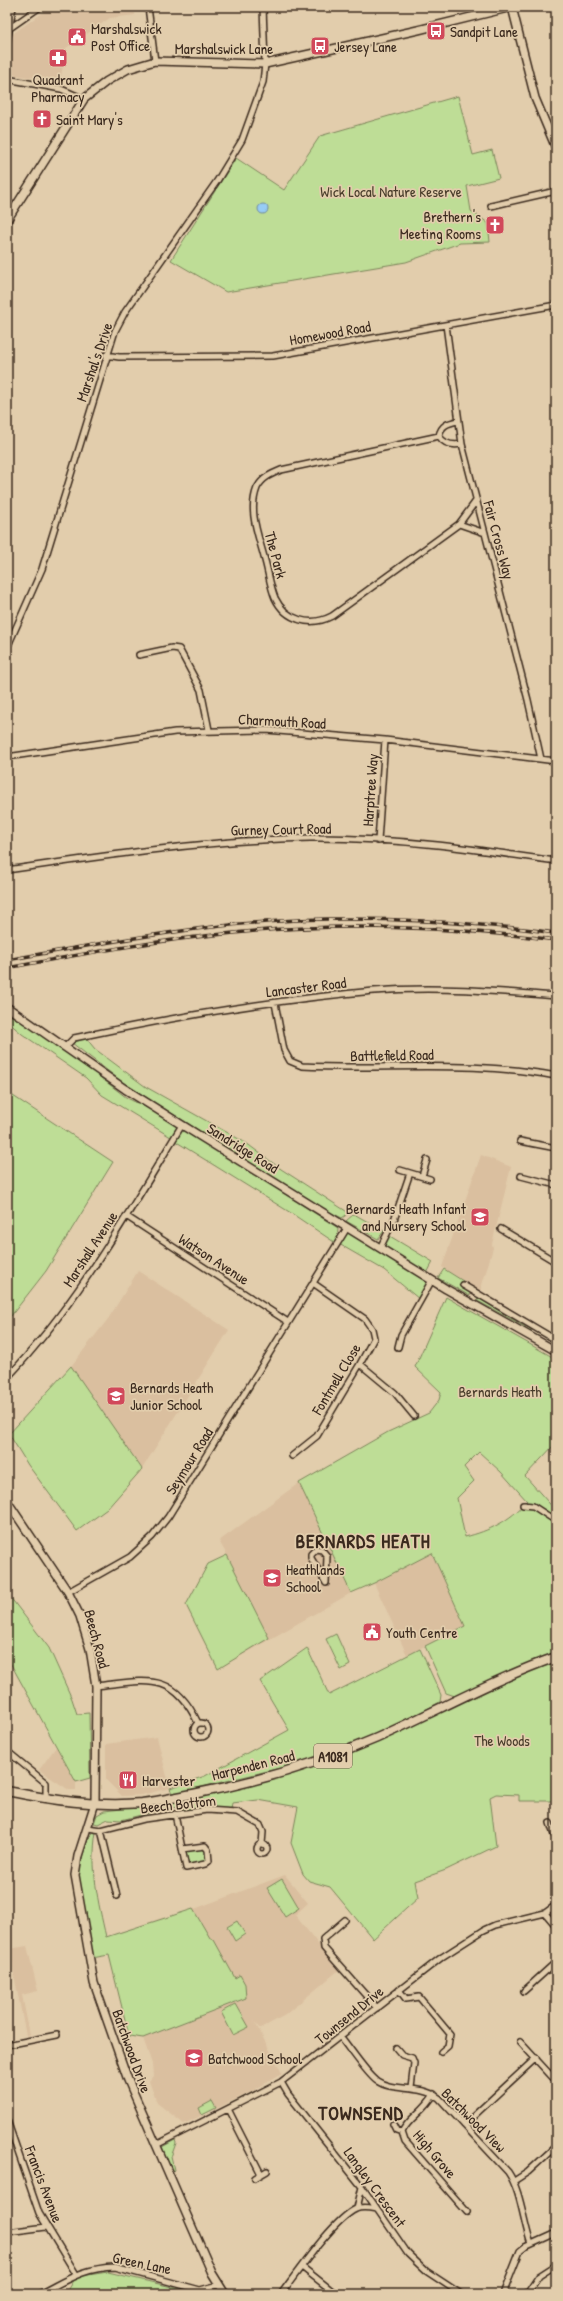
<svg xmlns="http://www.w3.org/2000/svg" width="563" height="2301" font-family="'Patrick Hand',sans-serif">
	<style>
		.built { fill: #dabf9f }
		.green { fill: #bedd96; stroke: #7c845a; fill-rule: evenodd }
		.water { fill: #97ccf5; stroke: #728b9f }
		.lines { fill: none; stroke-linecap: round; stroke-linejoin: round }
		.street-casing { stroke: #3b2a1e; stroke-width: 8 }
		.secondary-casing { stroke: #3b2a1e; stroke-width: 10 }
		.primary-casing { stroke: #3b2a1e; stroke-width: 11 }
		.street { stroke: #e2cdac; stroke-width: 5 }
		.secondary { stroke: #e2cdac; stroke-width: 7 }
		.primary { stroke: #e2cdac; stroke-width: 8 }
		.rail-casing { stroke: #3b2a1e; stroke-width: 3.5 }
		.rail { stroke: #e2cdac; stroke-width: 2; stroke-dasharray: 6; stroke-linecap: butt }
		.labels { text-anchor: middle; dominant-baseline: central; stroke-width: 3.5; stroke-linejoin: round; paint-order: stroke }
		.shield { fill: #e2cdac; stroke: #6d5b49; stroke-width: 1 }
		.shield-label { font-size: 14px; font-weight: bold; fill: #3b2a1e }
		.poi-label { font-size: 15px; fill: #3b2a1e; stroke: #e2cdac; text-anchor: start }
		.street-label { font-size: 15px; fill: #3b2a1e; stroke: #e2cdac }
		.park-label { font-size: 15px; fill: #483c2a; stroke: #e2cdac }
		.district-label { font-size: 19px; font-weight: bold; letter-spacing: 1px; fill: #3b2a1e; stroke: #e2cdac }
	</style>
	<rect width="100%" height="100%" fill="#e2cdac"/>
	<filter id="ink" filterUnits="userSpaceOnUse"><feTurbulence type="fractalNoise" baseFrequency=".025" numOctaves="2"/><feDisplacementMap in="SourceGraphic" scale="8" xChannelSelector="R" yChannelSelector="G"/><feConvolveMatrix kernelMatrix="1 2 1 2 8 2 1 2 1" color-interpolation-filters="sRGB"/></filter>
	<g filter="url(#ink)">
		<path class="built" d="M51,7H134L135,15L110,18L66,48L60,82L7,74V41L15,32Z
			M481,1155L511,1167L492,1244L493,1248L480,1292L442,1267Z
			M138,1271L229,1330L142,1469L107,1509L77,1531L28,1465L9,1434L61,1379L108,1319Z
			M299,1483L351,1593L218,1669L186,1605L208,1564L227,1555L219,1541Z
			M432,1552L465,1626L407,1655L374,1583Z
			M157,1737L170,1788L141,1795L122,1796L106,1780V1744Z
			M56,1747L76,1782V1790H69L39,1770Z
			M285,1875L308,1903L295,1915L339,1970L285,2015L260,2029L254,2021L282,2073L251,2092L184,2124L157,2103L149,2081L153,2076L152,2064L143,2038L129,2036L106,1937L159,1919L189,1911Z
			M27,1946L38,1991L22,1995L30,2035L26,2036L9,1949Z"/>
		<path class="green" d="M458,96L473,155L492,150L499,178L467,186L471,211L488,223L490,242L460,243L406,262L226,292L171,260L236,158L284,190L320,136Z
			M7,1013L64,1049L127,1098L182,1125L174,1139L102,1095L86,1078L22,1034L7,1021Z
			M86,1038L95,1049L146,1087L246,1143L281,1169L349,1213L342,1218L325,1210L121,1081L72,1043Z
			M7,1092L113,1162L46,1271L7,1321Z
			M182,1128L338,1228L337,1244L291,1213L175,1141Z
			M354,1214L384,1231L378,1239L346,1221Z
			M347,1231L430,1283L419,1299L384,1270L339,1244Z
			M388,1235L433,1262L425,1277L381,1249Z
			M444,1269L463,1281L460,1286L470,1292V1296L438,1278Z
			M446,1297L556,1359V1443L525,1476L556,1511L549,1516L556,1522V1652L455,1696L446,1693L425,1646L465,1626L432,1553L374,1583L351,1593L299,1483L388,1432L429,1413L439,1400L441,1392L415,1367ZM479,1452L501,1472L527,1501C510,1521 489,1531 465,1537L457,1498L474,1481L464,1467Z
			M478,1298L532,1331L476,1300Z
			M71,1366L142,1469L107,1509L77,1531L28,1465L9,1434Z
			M227,1555L269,1638L218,1669L186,1605L208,1564Z
			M7,1593L49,1648L72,1699L77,1714L89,1713L90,1778L76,1782L7,1657Z
			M336,1634L350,1665L341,1670L326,1639Z
			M307,1648L329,1695L420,1649L441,1695L440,1702L375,1736L330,1753L305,1762L172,1794L170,1788L205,1776L289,1730L260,1681Z
			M556,1661V1801H519V1795L496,1794L490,1797L496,1846L446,1870L415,1881L418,1898L373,1939L330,1887L309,1881L303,1874L291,1843L298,1807L258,1800L232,1803L231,1810L202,1808L183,1811L181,1805L121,1820L108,1819L98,1824L94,1823L97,1815L104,1811L148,1806L292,1773L329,1762L364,1747L489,1688Z
			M93,1831L96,1832C90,1867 98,1902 106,1937L193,1909L210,1938L214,1940L235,1978L240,1975L245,1984L246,1998L143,2038L129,2036L109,1955L92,1958L78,1873L83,1849Z
			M201,1848L206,1851L205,1861L191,1865L187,1863L186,1851Z
			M282,1879L299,1908L285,1917L267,1888Z
			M237,1921L245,1934L235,1941L227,1927Z
			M236,2004L249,2027L233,2035L221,2012Z
			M212,2101L216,2108L202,2115L199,2108Z
			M175,2140L176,2143L171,2157L174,2170L172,2172L162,2147Z
			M108,2272L193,2292L197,2294H65L75,2277Z"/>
		<path class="water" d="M258 209a5 5 0 1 1 10 0a5 5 0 1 1-10 0Z"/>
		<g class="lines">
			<g class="street-casing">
				<path id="street" d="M148,7L155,61
					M10,28L40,7
					M7,42L13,7
					M7,79L61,89L84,99
					M491,206L556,191
					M446,325L462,444L528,700L541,759
					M106,355L119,357L273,356L556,305
					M458,421C448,423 441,425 439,436L281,470C271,474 262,478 257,488C248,511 258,534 264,557C268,570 270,586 275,598C286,621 311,627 332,616L459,524L485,533
					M439,436C444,444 452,446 462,444
					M459,524L476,501
					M7,648L42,569L115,331L125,312L217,181L242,140L263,82L265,64L263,7
					M139,655L172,648L179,649L201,690L209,730
					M7,757L175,732L266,730L385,740L556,761
					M378,841L385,740
					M7,870C108,855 208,840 310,838C393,837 474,849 556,861
					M275,1003L284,1050L290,1061L302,1066C387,1070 472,1060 556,1076
					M65,1047L74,1038C173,1017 273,1000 374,991C434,986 496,991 556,996
					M520,1141L556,1148
					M400,1170L430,1179
					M422,1176L427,1160
					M521,1176L556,1185
					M126,1216L288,1322
					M501,1229L556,1262
					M380,1248L394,1220L410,1173
					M463,1285L556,1340
					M398,1347L401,1335L432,1280
					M360,1364L395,1393L414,1416
					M7,1378C78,1303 128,1213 182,1125
					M292,1456L317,1436L360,1364L374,1338L372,1329L365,1319L313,1283
					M525,1505H523L533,1506L556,1521
					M316,1549L322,1550L327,1556L326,1583L311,1558V1554Z
					M68,1592L130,1557L152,1537L168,1517L347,1228
					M96,1686C145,1681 173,1670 198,1723
					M194 1730a7 7 0 1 1 14 0a7 7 0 1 1-14 0Z
					M7,1751L46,1783V1799
					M175,1814L186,1868L205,1864L209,1861L208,1850L205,1846L182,1849
					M550,1823L554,1835L556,1836
					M88,1828L101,1830L144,1819L207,1810L237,1812L260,1825L263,1832L262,1844
					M101,1830L117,1896
					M257 1849a5 5 0 1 1 10 0a5 5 0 1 1-10 0Z
					M545,1913L556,1926
					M345,1920L323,1939L324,1948L377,2008
					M399,1990L406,1999L419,1997L450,2034L448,2046L441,2052
					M524,1991L556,1962
					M341,2037C350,2048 367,2074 377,2081C393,2092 419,2084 439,2098L508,2172C521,2191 523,2221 531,2244
					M520,2042L556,2081
					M7,2045L57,2035
					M396,2048L402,2055L412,2058L414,2063L411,2088
					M281,2082L288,2094L362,2187L408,2254L426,2271L461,2294
					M434,2094C424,2112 409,2117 402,2132L405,2141L467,2212
					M228,2109L261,2174
					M7,2120L39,2213L76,2274
					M393,2124L396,2130L402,2132
					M464,2125L536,2058
					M156,2145L281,2082L442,1957L484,1930L495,1925L545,1913L556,1905
					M255,2178L267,2171
					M514,2181L528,2172L556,2146
					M357,2208L362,2187
					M7,2232L46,2227
					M302,2267L336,2294
					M39,2294C67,2280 83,2268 115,2267L200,2290L219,2285
					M281,2294C297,2273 334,2219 356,2209C362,2206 371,2208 377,2209
					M503,2294L520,2251L525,2247L556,2233
					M527,2294L539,2276L556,2265"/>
			</g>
			<g class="secondary-casing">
				<path id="secondary" d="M7,220L84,99L107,81L128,69L155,61L265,64L418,30L512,7L535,98L556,148
					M7,1007L125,1089L182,1125L446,1289L556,1351
					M7,1501L68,1592L80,1616L90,1649L96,1686L95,1803L78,1856L75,1875L94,1983L128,2080L212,2273L225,2294"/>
			</g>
			<g class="primary-casing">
				<path id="primary" d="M7,1791C51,1800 97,1807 142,1803C159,1801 176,1797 193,1794C257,1782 317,1764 377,1738C437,1711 494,1679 556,1657"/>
			</g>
			<use href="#street" class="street"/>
			<use href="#secondary" class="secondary"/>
			<use href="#primary" class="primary"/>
			<g class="rail-casing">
				<path id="rail" d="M7,960C113,941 219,921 327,919C404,918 480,923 556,933
					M7,968C82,954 157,940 234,933C341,922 449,927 556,940"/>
			</g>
			<use href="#rail" class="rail"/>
		</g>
	</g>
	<defs>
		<g id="bus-square" transform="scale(1)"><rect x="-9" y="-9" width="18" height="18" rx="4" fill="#d1495b" stroke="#e2cdac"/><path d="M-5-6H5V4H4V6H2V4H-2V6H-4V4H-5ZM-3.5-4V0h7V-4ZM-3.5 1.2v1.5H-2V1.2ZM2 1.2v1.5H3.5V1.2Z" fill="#fff"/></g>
		<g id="civic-square" transform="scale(1)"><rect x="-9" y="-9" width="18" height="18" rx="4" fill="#d1495b" stroke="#e2cdac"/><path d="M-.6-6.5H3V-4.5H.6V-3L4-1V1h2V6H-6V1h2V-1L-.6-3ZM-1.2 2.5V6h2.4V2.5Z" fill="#fff"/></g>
		<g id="pharmacy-square" transform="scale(1)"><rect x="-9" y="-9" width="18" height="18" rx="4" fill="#d1495b" stroke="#e2cdac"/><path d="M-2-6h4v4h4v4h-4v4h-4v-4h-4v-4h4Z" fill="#fff"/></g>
		<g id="church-square" transform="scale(1)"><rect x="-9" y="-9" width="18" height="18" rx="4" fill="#d1495b" stroke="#e2cdac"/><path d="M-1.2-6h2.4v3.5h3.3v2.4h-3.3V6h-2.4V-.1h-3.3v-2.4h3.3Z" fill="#fff"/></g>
		<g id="school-square" transform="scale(1)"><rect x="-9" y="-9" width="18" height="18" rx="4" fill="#d1495b" stroke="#e2cdac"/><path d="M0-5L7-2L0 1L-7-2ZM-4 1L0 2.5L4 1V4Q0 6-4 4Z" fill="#fff"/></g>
		<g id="restaurant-square" transform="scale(1)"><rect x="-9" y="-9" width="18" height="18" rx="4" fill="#d1495b" stroke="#e2cdac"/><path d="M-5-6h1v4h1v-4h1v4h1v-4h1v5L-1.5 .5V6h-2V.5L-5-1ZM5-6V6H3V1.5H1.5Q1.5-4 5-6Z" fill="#fff"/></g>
	</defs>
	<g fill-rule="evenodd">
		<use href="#bus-square" x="436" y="31"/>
		<use href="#civic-square" x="77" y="37"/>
		<use href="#bus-square" x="320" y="46"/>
		<use href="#pharmacy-square" x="58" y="58"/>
		<use href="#church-square" x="42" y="119"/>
		<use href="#church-square" x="495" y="225"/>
		<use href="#school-square" x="480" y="1217"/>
		<use href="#school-square" x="116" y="1396"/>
		<use href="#school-square" x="272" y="1578"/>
		<use href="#civic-square" x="372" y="1632"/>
		<use href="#restaurant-square" x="128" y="1780"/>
		<use href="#school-square" x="194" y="2058"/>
	</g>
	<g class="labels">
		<rect class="shield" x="314" y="1744" width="38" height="24" rx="3"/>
		<g class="shield-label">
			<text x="333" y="1756">A1081</text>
		</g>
		<g class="poi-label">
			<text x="91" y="28">Marshalswick<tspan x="91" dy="17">Post Office</tspan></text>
			<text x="450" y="31">Sandpit Lane</text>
			<text x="334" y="46">Jersey Lane</text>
			<text x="58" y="79" text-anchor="middle">Quadrant<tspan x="58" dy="17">Pharmacy</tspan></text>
			<text x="56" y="119">Saint Mary's</text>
			<text x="481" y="216" text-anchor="end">Brethern's<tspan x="481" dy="17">Meeting Rooms</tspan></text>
			<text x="466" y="1208" text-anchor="end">Bernards Heath Infant<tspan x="466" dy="17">and Nursery School</tspan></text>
			<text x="130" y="1387">Bernards Heath<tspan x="130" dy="17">Junior School</tspan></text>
			<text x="286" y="1569">Heathlands<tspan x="286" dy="17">School</tspan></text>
			<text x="386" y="1632">Youth Centre</text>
			<text x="142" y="1780">Harvester</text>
			<text x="208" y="2058">Batchwood School</text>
		</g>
		<g class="street-label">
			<text x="224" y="48">Marshalswick Lane</text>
			<text transform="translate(330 333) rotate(-10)">Homewood Road</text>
			<text transform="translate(94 362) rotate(-71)">Marshal's Drive</text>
			<text transform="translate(499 540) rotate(75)">Fair Cross Way</text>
			<text transform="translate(276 555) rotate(75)">The Park</text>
			<text transform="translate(282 721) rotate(3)">Charmouth Road</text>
			<text transform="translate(370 790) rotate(-86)">Harptree Way</text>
			<text transform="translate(281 829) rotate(-1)">Gurney Court Road</text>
			<text transform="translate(306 987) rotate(-7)">Lancaster Road</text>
			<text transform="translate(392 1055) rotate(-1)">Battlefield Road</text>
			<text transform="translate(243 1148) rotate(32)">Sandridge Road</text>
			<text transform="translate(90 1249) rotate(-57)">Marshall Avenue</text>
			<text transform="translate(214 1259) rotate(33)">Watson Avenue</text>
			<text transform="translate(336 1379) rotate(-59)">Fontmell Close</text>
			<text transform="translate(189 1461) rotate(-58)">Seymour Road</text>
			<text transform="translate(97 1639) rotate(75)">Beech Road</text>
			<text transform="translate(253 1765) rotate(-14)">Harpenden Road</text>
			<text transform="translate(178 1804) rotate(-6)">Beech Bottom</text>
			<text transform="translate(349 2015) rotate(-39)">Townsend Drive</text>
			<text transform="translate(132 2051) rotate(70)">Batchwood Drive</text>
			<text transform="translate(474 2120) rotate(45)">Batchwood View</text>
			<text transform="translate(435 2154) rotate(50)">High Grove</text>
			<text transform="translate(44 2184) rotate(69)">Francis Avenue</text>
			<text transform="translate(375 2187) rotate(54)">Langley Crescent</text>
			<text transform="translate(142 2263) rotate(12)">Green Lane</text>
		</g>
		<g class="park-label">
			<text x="391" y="191">Wick Local Nature Reserve</text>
			<text x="500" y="1391">Bernards Heath</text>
			<text x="502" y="1740">The Woods</text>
		</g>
		<g class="district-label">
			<text x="363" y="1541">BERNARDS HEATH</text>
			<text x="361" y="2113">TOWNSEND</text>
		</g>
	</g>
	<rect width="563" height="2301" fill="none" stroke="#e2cdac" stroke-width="24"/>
	<rect x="12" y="12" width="539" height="2277" fill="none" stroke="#3b2a1e" stroke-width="1.5" filter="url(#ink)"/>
</svg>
